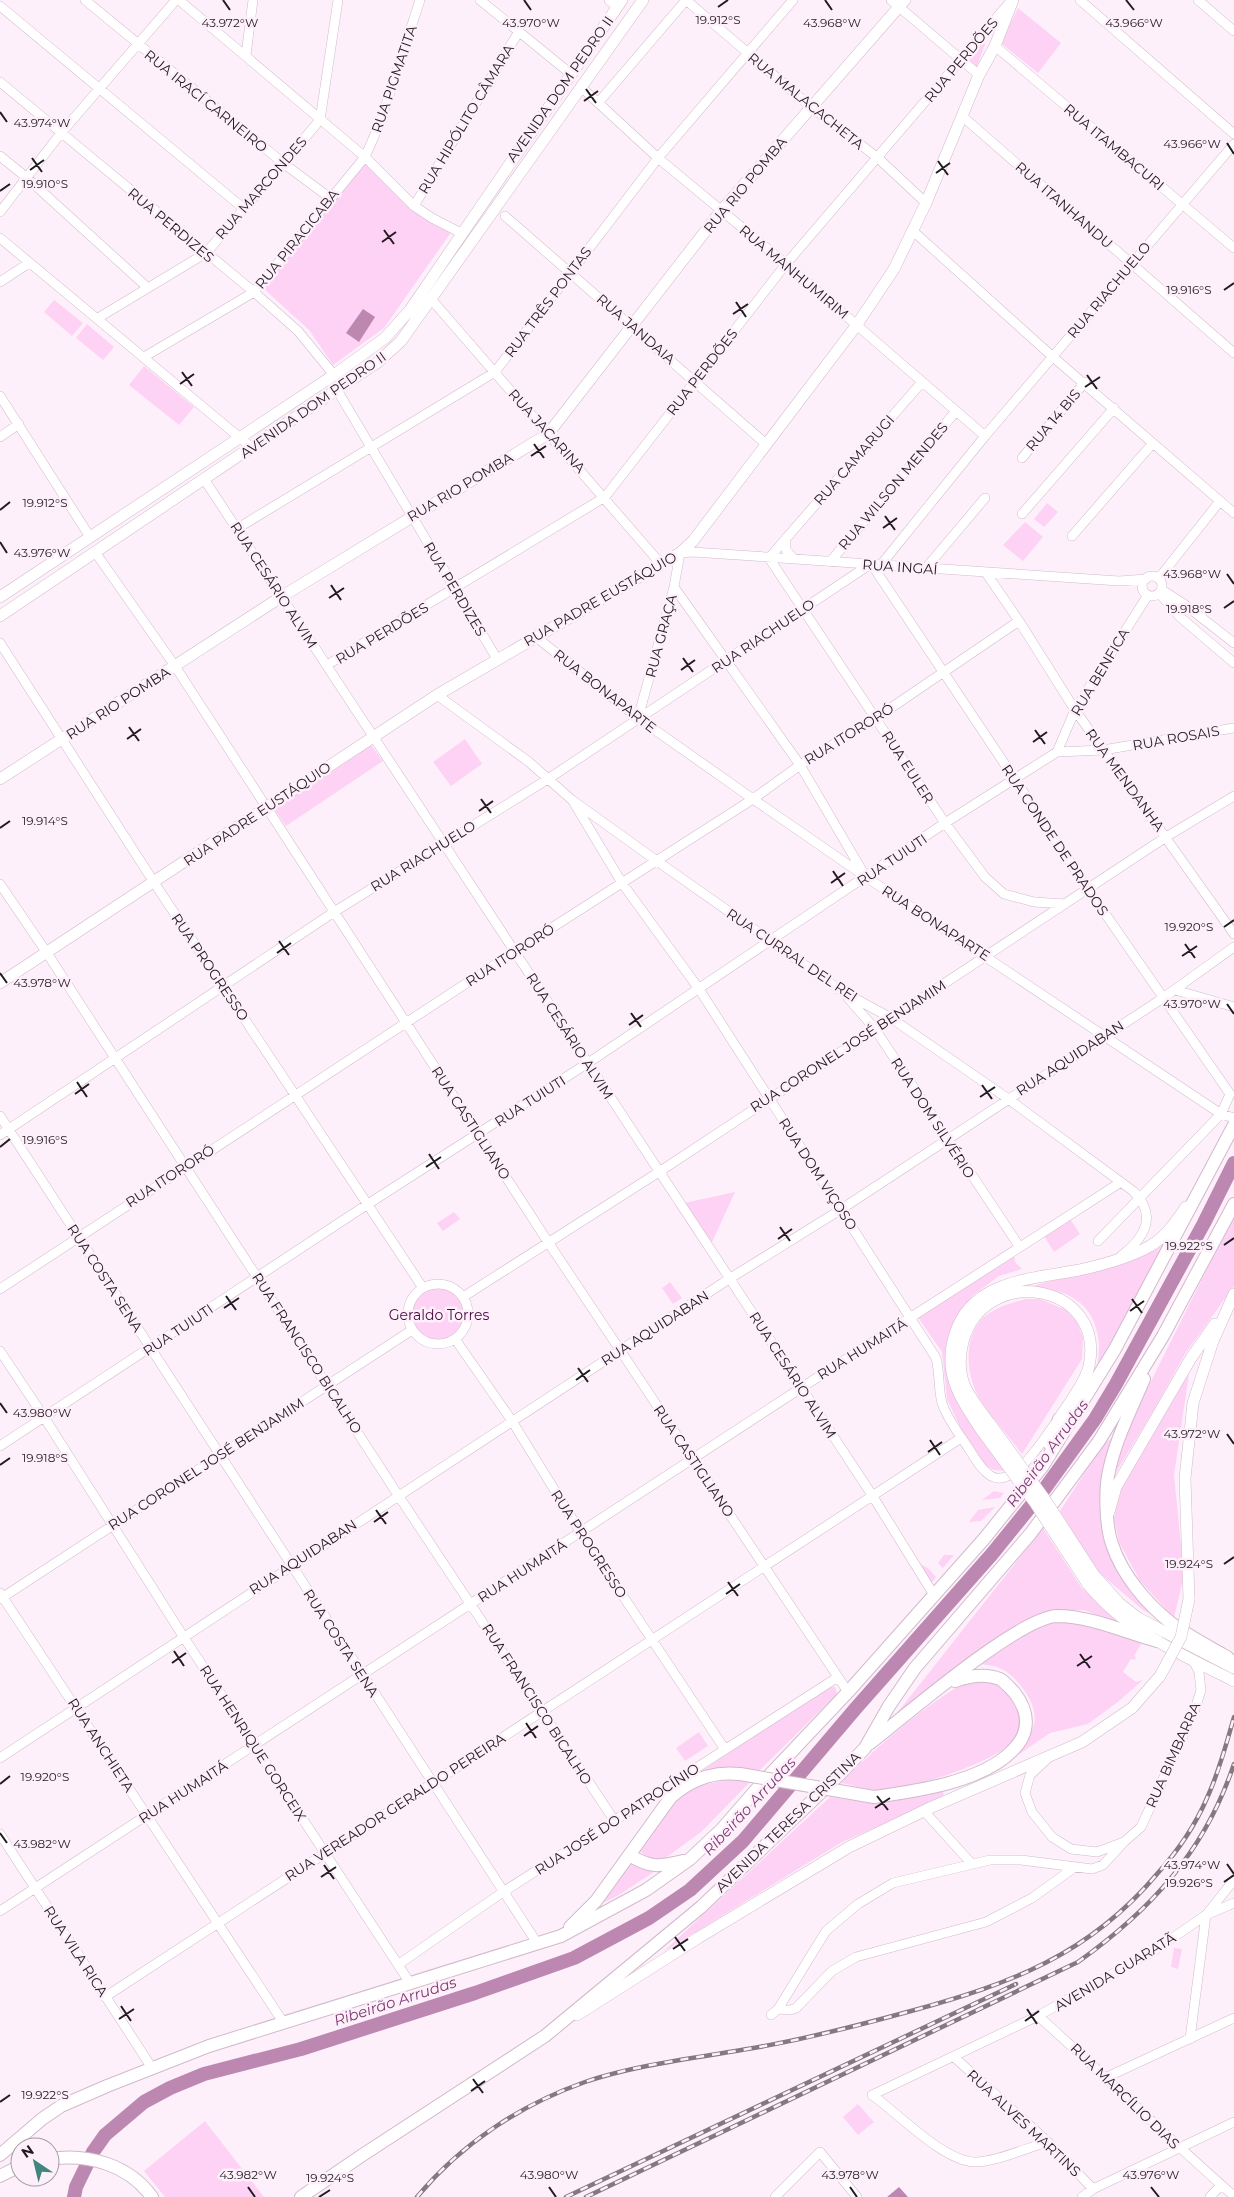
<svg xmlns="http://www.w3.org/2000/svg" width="1234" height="2197" font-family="Montserrat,sans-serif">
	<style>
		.green { fill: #fdd2f4 }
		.water { fill: #bc88b1 }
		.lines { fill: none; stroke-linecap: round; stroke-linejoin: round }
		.river { stroke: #bc88b1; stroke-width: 14 }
		.minor-casing { stroke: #d1bacb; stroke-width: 10 }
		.major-casing { stroke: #d1bacb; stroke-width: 12 }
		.highway-casing { stroke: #d1bacb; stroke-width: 14 }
		.minor { stroke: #fff; stroke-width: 9 }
		.major { stroke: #fff; stroke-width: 11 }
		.highway { stroke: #fff; stroke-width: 12 }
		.rail-casing { stroke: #847982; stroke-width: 4.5 }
		.rail { stroke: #fef0fb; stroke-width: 2.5; stroke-dasharray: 8; stroke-linecap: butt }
		.major-bridge-casing { stroke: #d1bacb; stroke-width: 12; stroke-linecap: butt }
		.highway-bridge-casing { stroke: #d1bacb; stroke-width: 14; stroke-linecap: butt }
		.major-bridge { stroke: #fff; stroke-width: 11 }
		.highway-bridge { stroke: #fff; stroke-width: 12 }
		.ticks { fill: none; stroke: #231b21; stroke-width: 2 }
		.labels { text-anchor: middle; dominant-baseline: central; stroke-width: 5; stroke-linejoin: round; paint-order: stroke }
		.street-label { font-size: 14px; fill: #231b21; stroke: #fef0fb }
		.park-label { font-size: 14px; fill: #4a0942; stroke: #fef0fb }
		.water-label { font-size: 15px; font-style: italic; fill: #7c3b71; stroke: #fef0fb }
		.ticks-label { font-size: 12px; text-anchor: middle; fill: #231b21; stroke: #fef0fb; stroke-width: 5; stroke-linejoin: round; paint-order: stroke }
	</style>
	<rect width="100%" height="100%" fill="#fef0fb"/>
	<path class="green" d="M1018,8L1061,43L1038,73L1001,43Z
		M982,42L985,44L977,67L965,58Z
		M365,158L415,210L452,231L384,328L333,365L309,330L263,288Z
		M54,300L83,323L72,336L44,312Z
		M87,324L114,347L103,360L76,338Z
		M144,366L194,407L179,425L129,385Z
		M1047,503L1058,512L1044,527L1034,519Z
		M1025,522L1043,537L1023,561L1003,545Z
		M465,739L482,764L451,786L433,762Z
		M371,745L383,761L286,826L274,809Z
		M735,1192L707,1253L675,1205Z
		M454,1212L460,1219L443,1231L437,1223Z
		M1234,1215V1286L1185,1354L1155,1408L1112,1479L1121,1441Z
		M1070,1219L1080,1234L1054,1252L1044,1236Z
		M1164,1245L1165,1247L1098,1367C1098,1357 1100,1345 1098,1336C1091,1298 1062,1289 1029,1287C1074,1273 1123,1270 1164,1245Z
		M1014,1253L1015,1262L1022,1269L999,1276L972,1296L958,1319L950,1351L1008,1471L994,1470L986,1466L962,1431L947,1399L942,1352L917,1316Z
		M670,1282L682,1298L673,1304L662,1288Z
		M411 1315a28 28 0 1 1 56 0a28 28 0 1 1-56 0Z
		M1026,1299H1040L1066,1310L1077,1322L1083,1338L1082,1359L1022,1454C1008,1435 990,1416 978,1396C966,1372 963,1337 984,1317C995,1307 1011,1303 1026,1299Z
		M1189,1374L1174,1475L1184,1575L1174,1618L1140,1581L1119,1542L1114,1519L1119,1489Z
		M1113,1437L1102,1472L1104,1520L1156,1617L1143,1610L1097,1571L1060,1511L1102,1446Z
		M994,1491L1004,1493L1000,1498L982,1500Z
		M995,1507L981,1521L969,1522L978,1510Z
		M1043,1528L1081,1587L1122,1625L1084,1610L1053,1611L1017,1624L894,1717Z
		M944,1555H954L943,1568L938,1563Z
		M919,1563L929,1569L936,1577L932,1583Z
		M1056,1619L1115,1632L1141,1644L1134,1656L1136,1657L1135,1660L1131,1659L1123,1672L1136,1682L1143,1680L1119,1701L1088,1724L1050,1733L1014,1758C1022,1748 1031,1737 1034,1724C1039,1705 1017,1675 999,1668C994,1665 986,1665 980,1664L1022,1631Z
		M973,1677C1010,1683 1011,1692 1024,1724C1020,1730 1018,1739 1012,1743C987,1765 908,1791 875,1790C864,1789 852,1785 841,1783C881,1742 924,1706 973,1677Z
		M829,1687H835L837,1694L760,1770L744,1769L691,1778Z
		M699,1732L708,1746L685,1761L676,1748Z
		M732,1779L751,1781L701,1832L664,1859L649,1858L638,1850L669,1802L698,1786Z
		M938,1791H942L944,1794L941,1799L842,1842L663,1952L830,1797L875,1804Z
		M631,1860L657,1870L619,1895L599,1905Z
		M1174,1948L1182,1949L1178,1969L1171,1967Z
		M858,2104L874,2122L858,2135L843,2117Z
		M205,2121L264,2197H165L144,2171Z"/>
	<path class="water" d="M363,309L375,317L359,342L346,333Z
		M899,2187L908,2197H887Z"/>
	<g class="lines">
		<path class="river" d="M74,2197L76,2187L93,2152L105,2135L144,2102L170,2088L204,2074L301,2049L475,1993L574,1958L649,1918L690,1890L743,1841L856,1708L992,1554L1043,1491L1095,1419L1116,1384L1204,1223L1234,1163"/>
		<g class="minor-casing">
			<path id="minor" d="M85,0L283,163L330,198
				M179,0L365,157L414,206L432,218L461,233
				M480,0L571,74
				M609,0L617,7
				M686,0L811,107L878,158L926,203
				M891,0L979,75
				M1080,0L1234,134
				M1198,0L1234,31
				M0,6L243,208
				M995,46L1234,248
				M246,55L253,0
				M0,82L254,292L298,331L334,375
				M581,87L658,158L786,264L985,436
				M598,103L686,0
				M962,116L1234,353
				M0,156L26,177L148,288
				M414,206L518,33
				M0,212L61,133L176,0
				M505,216L766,444
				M913,231L1053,357L1234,513
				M0,238L251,447
				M0,282L29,263
				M431,299L661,564
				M98,318L206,253L320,120L338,0
				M144,357L254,292L365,157L380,123L420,0
				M337,390L497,659
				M0,396L90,537
				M0,437L19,424
				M1022,458L1085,382
				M204,479L872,1495L934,1595
				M1022,514L1114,408
				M238,528L495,372L658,158L793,0
				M1072,536L1153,443
				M786,538V550L794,559
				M95,552L175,666L548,1242L848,1692
				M769,558L945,823L985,877L1004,894L1034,902L1065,904
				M769,558L922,382
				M830,562L956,411
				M872,565L1088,889L1230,1094L1221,1114L1098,1241
				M880,566L985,436L1234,144
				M926,568L985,498
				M986,573L1019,621L1075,710L1234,934
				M1142 586a10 10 0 1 1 20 0a10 10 0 1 1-20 0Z
				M1159,578L1220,501
				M674,587L800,765L864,874
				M1162,590L1184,604L1234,643
				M1159,593L1180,617L1234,663
				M536,637L638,718L753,799L866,877L1221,1114L1234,1118
				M0,643L157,887L423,1288
				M327,665L605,497L786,264L1010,2
				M437,695L529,762L572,800L657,861L843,992L891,1018L1007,1098L1133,1191C1158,1215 1145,1238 1121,1256
				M638,718L674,587L680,553L693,552L1119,581L1146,579
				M1057,752L1075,710L1148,595
				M574,803L622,883L699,989L936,1358C940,1373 938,1388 942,1403C947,1419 960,1435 969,1449C975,1458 981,1470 991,1476C1013,1489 1043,1440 1054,1425
				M0,884L47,953L398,1495L614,1820
				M1175,990L1234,1007
				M848,998L875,1029L1019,1246
				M0,1116L537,1943
				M0,1135L334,912L548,779L869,565
				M408 1314a30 30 0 1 1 60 0a30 30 0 1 1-60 0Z
				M0,1289L514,952L753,799L800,765L876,718L1019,621
				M463,1297L659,1172L1166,837L1234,796
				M455,1339L512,1421L581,1533L724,1748
				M0,1351L44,1417L183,1636L410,1983
				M0,1446L368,1204L588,1063L945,823L1057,752L1103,750L1234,728
				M0,1593L283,2022
				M0,1599L412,1330
				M0,1758L729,1279L840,1210L1163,998L1234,947
				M1046,1760L1030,1775L1025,1793L1032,1812L1052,1837L1071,1849L1097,1852L1124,1842L1141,1827L1194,1712L1201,1690L1199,1672L1193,1660
				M924,1811L971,1863
				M0,1834L152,2068
				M0,1911L801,1388L1121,1182
				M399,1964L503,1892L838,1677
				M105,1997L961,1438
				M778,2009L790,2010L796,2008L832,1971L856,1957L986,1922L1032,1898L1075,1867
				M771,2015L778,2009L826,1931L858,1904L893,1883L990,1860H1021L1092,1869L1103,1865L1124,1842
				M1038,2016C1105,2075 1167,2138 1234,2196
				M1190,2039L1206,1915L1234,1903
				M954,2057L1048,2142L1093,2189
				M1107,2077L1234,2018
				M1048,2142C1029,2147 993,2163 974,2162C942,2160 899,2114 872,2095L1038,2016L1155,1950L1206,1915L1234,1880
				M775,2197L820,2152L857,2197
				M1082,2197L1093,2189L1234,2122
				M1210,2197L1221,2185"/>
		</g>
		<g class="major-casing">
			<path id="major" d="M0,597L334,375L385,338L410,310L622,0
				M0,616L378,362L401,341L643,0
				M0,779L281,597L548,434L721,211L905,0
				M0,983L437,695L680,553L693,541L856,326L894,269L926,203L979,75L995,46L1013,0
				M991,1425C982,1413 972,1401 965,1387C958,1370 959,1353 965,1335C992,1263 1106,1286 1089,1366C1086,1382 1068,1404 1059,1419
				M982,1431C961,1399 942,1374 955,1334C972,1280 1032,1279 1079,1270C1102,1265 1129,1258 1150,1246C1166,1237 1176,1221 1186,1207
				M1109,1512L1116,1487L1191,1358L1215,1324
				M1094,1575L1119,1603L1138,1618L1234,1668
				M1087,1583C1124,1630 1181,1654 1234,1681
				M1189,1599L1185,1478L1193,1403L1213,1341L1234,1294
				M577,2015L698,1938L849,1847L932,1807L1082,1742L1132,1708L1160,1676"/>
		</g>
		<g class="highway-casing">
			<path id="highway" d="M1144,1379C1131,1410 1114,1442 1108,1476C1105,1494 1106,1527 1112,1544C1122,1575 1147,1604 1171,1623C1188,1636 1208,1646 1227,1657L1234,1664
				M1050,1445L1059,1419
				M869,1744C904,1717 1019,1617 1057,1616C1090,1616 1125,1632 1157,1641
				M874,1797C917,1791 982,1782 1013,1750C1031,1732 1029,1711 1014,1692C1010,1688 1005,1682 1000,1679C985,1673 969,1676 955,1681
				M629,1855C651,1868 658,1867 683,1861
				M570,1927L596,1901L671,1797C690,1780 714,1771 740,1774
				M0,2155L42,2119L61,2106L107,2086L209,2046L561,1936L646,1890L690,1859L721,1830L762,1783L848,1692L984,1539L1042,1467L1115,1349L1234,1125
				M50,2159C88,2153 129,2165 152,2197
				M0,2176L20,2166
				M301,2197L361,2156L545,2036L701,1907L838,1776L865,1748L889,1706L915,1668L1031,1533L1099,1441L1163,1336L1234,1204"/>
		</g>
		<use href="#minor" class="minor"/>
		<use href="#major" class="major"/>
		<use href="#highway" class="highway"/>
		<g class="rail-casing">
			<path id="rail" d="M417,2197C461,2144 520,2105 585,2082C637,2064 704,2057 759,2047C810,2038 860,2025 911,2011C1010,1984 1089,1955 1157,1874C1177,1852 1195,1826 1207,1798C1219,1772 1226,1745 1234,1717
				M566,2197L1016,1984
				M586,2197L1078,1962C1151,1910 1205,1851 1234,1764"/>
		</g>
		<use href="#rail" class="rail"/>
		<g class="major-bridge-casing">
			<path id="major-bridge" d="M991,1425L1044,1498L1094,1575
				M982,1431L1035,1503L1087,1583
				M1160,1676L1181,1637L1189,1599"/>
		</g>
		<g class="highway-bridge-casing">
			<path id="highway-bridge" d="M740,1774L874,1797"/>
		</g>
		<use href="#major-bridge" class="major-bridge"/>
		<use href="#highway-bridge" class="highway-bridge"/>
	</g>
	<path class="ticks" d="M223,0L230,10M524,0L531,10M825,0L832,10M1126,0L1134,10M718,7L728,0M586,89L596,103M584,101L598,91M0,112L7,122M1227,143L1234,154M32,158L42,172M938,161L948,175M30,170L44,160M936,173L950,163M0,191L10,184M384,230L394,244M382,242L396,232M1224,290L1234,283M736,302L746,317M733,314L748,304M182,372L192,386M1087,375L1097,389M180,384L194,374M1085,387L1100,377M534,444L544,458M531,456L546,446M0,510L10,502M885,516L895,530M883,528L897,518M0,542L7,553M1227,574L1234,584M331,585L341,600M329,598L344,588M1224,608L1234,601M683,658L693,672M681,670L695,660M129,727L139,741M1035,730L1045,744M127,739L141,729M1033,742L1047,732M481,799L491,813M479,811L493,801M0,828L10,821M833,871L843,886M831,883L845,873M1224,927L1234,920M279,941L289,955M1185,944L1195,958M277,953L291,943M1182,956L1197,946M0,973L7,983M1227,1004L1234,1014M631,1013L641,1027M629,1025L643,1015M77,1082L87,1097M982,1085L992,1099M75,1094L89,1084M980,1097L995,1087M0,1147L10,1139M429,1154L439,1169M426,1167L441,1157M780,1227L790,1241M778,1239L792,1229M1224,1245L1234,1238M226,1296L236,1310M1132,1299L1142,1313M224,1308L239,1298M1130,1311L1144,1301M578,1368L588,1382M576,1380L590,1370M0,1403L7,1413M1227,1434L1234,1444M930,1440L940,1455M928,1452L942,1442M0,1465L10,1458M376,1510L386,1524M374,1522L388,1512M1224,1564L1234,1557M728,1582L738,1596M726,1594L740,1584M174,1651L184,1666M1080,1654L1090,1668M172,1663L186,1653M1077,1666L1092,1656M526,1723L536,1738M524,1736L538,1726M0,1784L10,1776M877,1796L888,1810M875,1808L890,1798M0,1833L7,1843M1227,1864L1234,1874M324,1865L334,1879M321,1877L336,1867M1224,1882L1234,1875M675,1937L685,1951M673,1949L688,1939M121,2006L131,2021M1027,2009L1037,2024M119,2019L134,2009M1025,2021L1039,2011M473,2079L483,2093M471,2091L485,2081M0,2102L10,2095M248,2187L255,2197M549,2187L556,2197M850,2187L857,2197M1151,2187L1159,2197M319,2197L330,2190"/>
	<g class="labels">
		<g class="street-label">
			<text transform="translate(961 60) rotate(-50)">RUA PERDÕES</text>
			<text transform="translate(394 79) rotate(-71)">RUA PIGMATITA</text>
			<text transform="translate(560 89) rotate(-55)">AVENIDA DOM PEDRO II</text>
			<text transform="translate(206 101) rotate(39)">RUA IRACÍ CARNEIRO</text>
			<text transform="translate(806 101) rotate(39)">RUA MALACACHETA</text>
			<text transform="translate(466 119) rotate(-59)">RUA HIPÓLITO CÂMARA</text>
			<text transform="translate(1114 147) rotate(40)">RUA ITAMBACURI</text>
			<text transform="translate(745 185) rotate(-50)">RUA RIO POMBA</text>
			<text transform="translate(261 188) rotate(-49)">RUA MARCONDES</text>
			<text transform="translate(1064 205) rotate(41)">RUA ITANHANDU</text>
			<text transform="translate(171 225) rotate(40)">RUA PERDIZES</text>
			<text transform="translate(297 239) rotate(-51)">RUA PIRACICABA</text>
			<text transform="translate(794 272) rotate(40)">RUA MANHUMIRIM</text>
			<text transform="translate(1109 290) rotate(-50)">RUA RIACHUELO</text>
			<text transform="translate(548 302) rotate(-53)">RUA TRÊS PONTAS</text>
			<text transform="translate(636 329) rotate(41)">RUA JANDAIA</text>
			<text transform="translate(702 372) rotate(-52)">RUA PERDÕES</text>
			<text transform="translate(313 405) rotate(-35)">AVENIDA DOM PEDRO II</text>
			<text transform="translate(1053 420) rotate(-50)">RUA 14 BIS</text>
			<text transform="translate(547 431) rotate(48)">RUA JACARINA</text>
			<text transform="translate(854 460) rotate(-49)">RUA CAMARUGI</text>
			<text transform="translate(893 486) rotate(-50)">RUA WILSON MENDES</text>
			<text transform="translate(460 487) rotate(-31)">RUA RIO POMBA</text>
			<text transform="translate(900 567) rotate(4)">RUA INGAÍ</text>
			<text transform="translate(274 585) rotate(57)">RUA CESÁRIO ALVIM</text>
			<text transform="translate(455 589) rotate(59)">RUA PERDIZES</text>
			<text transform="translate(600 599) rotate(-30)">RUA PADRE EUSTÁQUIO</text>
			<text transform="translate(382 633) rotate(-31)">RUA PERDÕES</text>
			<text transform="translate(661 636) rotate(-75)">RUA GRAÇA</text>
			<text transform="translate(763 636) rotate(-34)">RUA RIACHUELO</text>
			<text transform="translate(1100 672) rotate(-59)">RUA BENFICA</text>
			<text transform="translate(605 691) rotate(38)">RUA BONAPARTE</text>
			<text transform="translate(118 703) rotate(-33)">RUA RIO POMBA</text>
			<text transform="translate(849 734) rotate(-32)">RUA ITORORÓ</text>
			<text transform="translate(1176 738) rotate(-10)">RUA ROSAIS</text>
			<text transform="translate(908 767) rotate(57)">RUA EULER</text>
			<text transform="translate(1125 780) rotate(54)">RUA MENDANHA</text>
			<text transform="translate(257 814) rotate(-34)">RUA PADRE EUSTÁQUIO</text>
			<text transform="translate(1055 840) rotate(56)">RUA CONDE DE PRADOS</text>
			<text transform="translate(423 856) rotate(-32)">RUA RIACHUELO</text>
			<text transform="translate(892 860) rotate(-34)">RUA TUIUTI</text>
			<text transform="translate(936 923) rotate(33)">RUA BONAPARTE</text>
			<text transform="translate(510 955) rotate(-33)">RUA ITORORÓ</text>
			<text transform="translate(792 955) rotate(34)">RUA CURRAL DEL REI</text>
			<text transform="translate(210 967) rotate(56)">RUA PROGRESSO</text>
			<text transform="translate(570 1036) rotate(57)">RUA CESÁRIO ALVIM</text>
			<text transform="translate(848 1046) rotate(-33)">RUA CORONEL JOSÉ BENJAMIM</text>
			<text transform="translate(1070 1058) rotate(-33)">RUA AQUIDABAN</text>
			<text transform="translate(530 1101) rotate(-33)">RUA TUIUTI</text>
			<text transform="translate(933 1118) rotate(57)">RUA DOM SILVÉRIO</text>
			<text transform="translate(471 1123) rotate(57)">RUA CASTIGLIANO</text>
			<text transform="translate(818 1174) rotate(57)">RUA DOM VIÇOSO</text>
			<text transform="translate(170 1176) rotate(-33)">RUA ITORORÓ</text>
			<text transform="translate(105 1278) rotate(57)">RUA COSTA SENA</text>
			<text transform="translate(655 1328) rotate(-33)">RUA AQUIDABAN</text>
			<text transform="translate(178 1330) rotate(-34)">RUA TUIUTI</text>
			<text transform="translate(862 1349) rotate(-32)">RUA HUMAITÁ</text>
			<text transform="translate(307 1353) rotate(57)">RUA FRANCISCO BICALHO</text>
			<text transform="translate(793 1375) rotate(57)">RUA CESÁRIO ALVIM</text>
			<text transform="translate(694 1461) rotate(56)">RUA CASTIGLIANO</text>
			<text transform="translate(206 1464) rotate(-33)">RUA CORONEL JOSÉ BENJAMIM</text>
			<text transform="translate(589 1544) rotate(57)">RUA PROGRESSO</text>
			<text transform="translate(303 1557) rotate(-33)">RUA AQUIDABAN</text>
			<text transform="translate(522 1571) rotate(-33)">RUA HUMAITÁ</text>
			<text transform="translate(341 1643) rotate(57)">RUA COSTA SENA</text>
			<text transform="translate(537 1704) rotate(57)">RUA FRANCISCO BICALHO</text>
			<text transform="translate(253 1743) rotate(57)">RUA HENRIQUE GORCEIX</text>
			<text transform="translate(101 1745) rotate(57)">RUA ANCHIETA</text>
			<text transform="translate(1173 1755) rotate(-66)">RUA BIMBARRA</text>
			<text transform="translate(183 1792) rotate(-33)">RUA HUMAITÁ</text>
			<text transform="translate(395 1807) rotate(-33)">RUA VEREADOR GERALDO PEREIRA</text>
			<text transform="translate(617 1819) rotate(-33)">RUA JOSÉ DO PATROCÍNIO</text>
			<text transform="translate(788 1822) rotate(-44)">AVENIDA TERESA CRISTINA</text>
			<text transform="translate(76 1951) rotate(57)">RUA VILA RICA</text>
			<text transform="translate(1115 1972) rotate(-31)">AVENIDA GUARATÃ</text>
			<text transform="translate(1125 2096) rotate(44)">RUA MARCÍLIO DIAS</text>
			<text transform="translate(1024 2123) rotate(43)">RUA ALVES MARTINS</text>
		</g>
		<g class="park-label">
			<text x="439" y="1315">Geraldo Torres</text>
		</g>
		<g class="water-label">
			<text transform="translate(1047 1453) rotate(-54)">Ribeirão Arrudas</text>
			<text transform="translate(749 1806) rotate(-47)">Ribeirão Arrudas</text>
			<text transform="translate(395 2001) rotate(-18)">Ribeirão Arrudas</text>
		</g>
	</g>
	<g class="ticks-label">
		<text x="718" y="24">19.912°S</text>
		<text x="531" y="27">43.970°W</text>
		<text x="832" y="27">43.968°W</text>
		<text x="1134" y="27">43.966°W</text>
		<text x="230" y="27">43.972°W</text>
		<text x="42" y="127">43.974°W</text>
		<text x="1192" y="148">43.966°W</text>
		<text x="45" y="188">19.910°S</text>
		<text x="1189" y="294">19.916°S</text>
		<text x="45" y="507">19.912°S</text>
		<text x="42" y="557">43.976°W</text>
		<text x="1192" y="578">43.968°W</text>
		<text x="1189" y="613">19.918°S</text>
		<text x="45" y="825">19.914°S</text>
		<text x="1189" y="931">19.920°S</text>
		<text x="42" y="987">43.978°W</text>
		<text x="1192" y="1008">43.970°W</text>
		<text x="45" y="1144">19.916°S</text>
		<text x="1189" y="1250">19.922°S</text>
		<text x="42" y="1417">43.980°W</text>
		<text x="1192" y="1438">43.972°W</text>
		<text x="45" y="1462">19.918°S</text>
		<text x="1189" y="1568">19.924°S</text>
		<text x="45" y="1781">19.920°S</text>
		<text x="42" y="1848">43.982°W</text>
		<text x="1192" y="1869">43.974°W</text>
		<text x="1189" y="1887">19.926°S</text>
		<text x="45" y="2099">19.922°S</text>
		<text x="248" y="2179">43.982°W</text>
		<text x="549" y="2179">43.980°W</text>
		<text x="850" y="2179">43.978°W</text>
		<text x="1151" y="2179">43.976°W</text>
		<text x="330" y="2182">19.924°S</text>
	</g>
	<g transform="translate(35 2162) rotate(325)"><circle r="24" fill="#fef0fb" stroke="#a69ba4"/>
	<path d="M0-4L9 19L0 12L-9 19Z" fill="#41867d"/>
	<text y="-8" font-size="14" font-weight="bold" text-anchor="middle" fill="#231b21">N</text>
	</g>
</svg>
